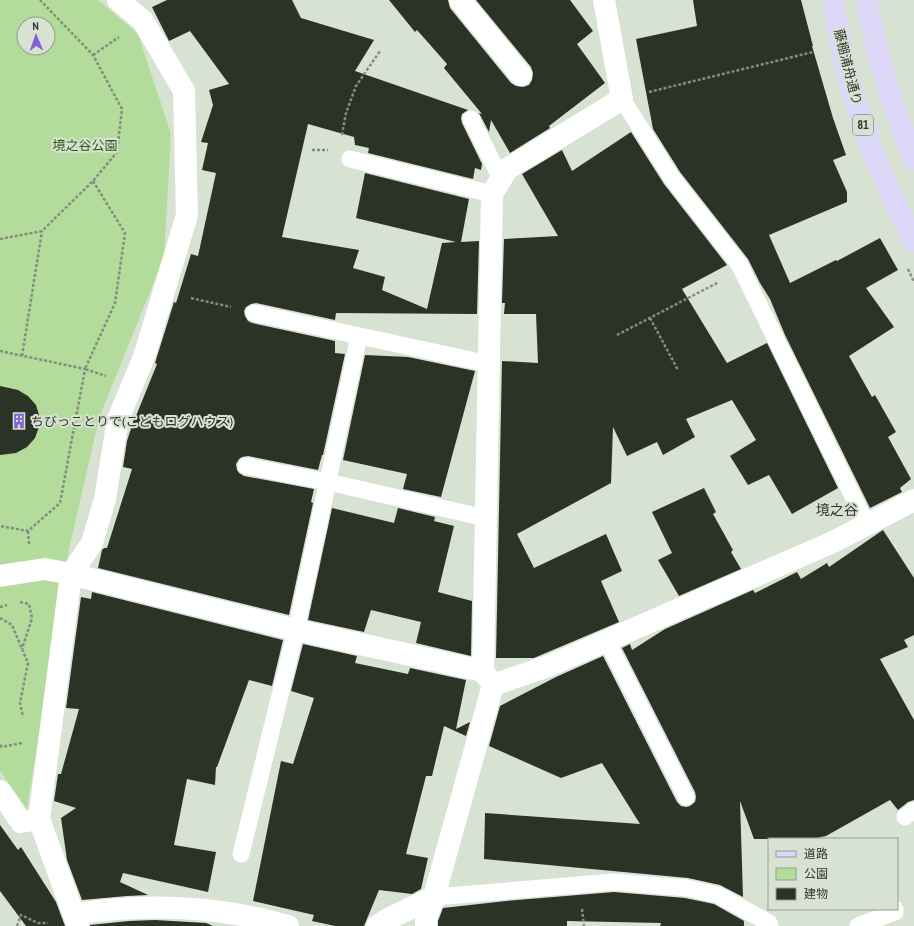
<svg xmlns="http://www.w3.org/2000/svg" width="914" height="926" font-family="'Archivo Narrow','Noto Sans JP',sans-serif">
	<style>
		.green { fill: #b2db9c; fill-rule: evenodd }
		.building { fill: #2b3327 }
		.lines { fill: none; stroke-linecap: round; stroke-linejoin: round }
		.path { stroke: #848b80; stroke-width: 2.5; stroke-dasharray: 3 2; stroke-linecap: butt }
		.lane { stroke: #fff; stroke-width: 17 }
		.street { stroke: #fff; stroke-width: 22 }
		.primary { stroke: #ddd7f8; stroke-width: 22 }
		.labels { text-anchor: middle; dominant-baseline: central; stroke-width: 4; stroke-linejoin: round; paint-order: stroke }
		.shield { fill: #d7e2d2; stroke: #636960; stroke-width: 1 }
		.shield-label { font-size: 12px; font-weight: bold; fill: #31352f }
		.street-label { font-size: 13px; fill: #31352f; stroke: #d7e2d2 }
		.park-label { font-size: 13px; fill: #325818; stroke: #d7e2d2 }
		.poi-label { font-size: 13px; fill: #31352f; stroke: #d7e2d2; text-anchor: start }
		.neighbourhood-label { font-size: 14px; fill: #31352f; stroke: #d7e2d2 }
	</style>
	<rect width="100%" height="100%" fill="#d7e2d2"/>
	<path class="green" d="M0,0H98L138,34L171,134L164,257L99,418L69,549L27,809L0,771ZM24,24H48V48H24Z"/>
	<path class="building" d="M167,0H292L301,18L374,40L355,71L468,110L462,114L461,118L462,123L482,164L481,170L475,168L473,179L368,153L369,148L355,145L354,137L308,124L282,237L359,250L353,268L385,277L382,290L427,309L442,243L456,242L356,218L365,173L469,199L461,242L479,241L477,314L336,313L335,320L256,303L251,304L246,307L244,311L245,316L248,321L252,323L335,341V353L345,354L323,455H322L318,470L248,456L242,457L239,459L236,464L237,470L239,473L244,476L314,489L311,502L313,503L289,615L98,568L102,550L104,548H107L132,469L123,467L127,441L135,416H136L157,364L155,363L174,302L176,303L191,254L198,256L216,173L202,170L208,143L201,142L213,105L209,90L229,84L190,31L169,41L152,7Z
		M389,0H448L450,8L511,83L516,86L523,87L529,85L532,80L533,73L531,67L476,0H570L593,31L577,44L605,83L549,126L550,128L510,153L491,120L489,132L479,113L482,114L444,68L447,64L417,30L415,32Z
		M693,0H801L813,46H812L833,118L846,155L833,160L847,192V202L769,235L790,283L836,260L837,261L880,238L898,270L866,288L894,327L849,356L872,397L875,395L896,432L888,437L911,479L900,488L902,492L870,508L785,335L770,299L760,283L748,259L680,172L653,129L636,39L697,26Z
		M631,132L664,184L727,265L682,289L727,363L767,343L838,488L792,514L769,475L748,485L730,456L756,440L732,400L686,419L695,437L663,455L657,442L627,456L613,427L611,483L517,534L534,568L606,534L622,571L601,581L619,622L534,658H496L502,361L538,363L536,314H504L505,303H502L504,239L558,236L522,174L562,150L572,171Z
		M365,355L408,357L475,371L441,497L403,489L407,474L343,460Z
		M0,386L18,390L28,396L36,405L39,415V427L35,438L27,447L16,453L0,455Z
		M704,488L716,512L713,514L733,550L731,552L741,569L679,596L658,560L672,553L652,512Z
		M332,508L394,523L398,508L435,517L434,521L454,526L438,592L472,601L471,656L416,643L421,622L371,610L364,632L308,620Z
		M883,530L914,578V635L904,640L908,647L880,659L914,720V800L908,802L898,810L890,800L826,836L812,839H754L740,801L743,897L720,885L688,878L484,859L485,813L640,824L602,763L561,778L489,746L500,706L556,677L603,656L677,802L681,806L686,807L690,806L695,802L696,797L695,792L622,648L630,644L632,650L665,629L753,590L755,593L797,572L801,579L827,563L829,567Z
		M92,592L283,640L272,686L249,680L217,767H216L215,785L187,779L174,845L216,852L208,892L123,873L120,882L148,895L127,896L82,900L67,860L61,818L76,808L54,801L58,774H61L79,709L66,708L81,597L91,599Z
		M303,644L357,656L355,663L408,674L410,668L466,680L456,729L470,722L466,736L444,726L432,776H426L406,854L428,858L421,889L412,894L379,890L364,926H335L312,921L314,915L253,901L281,761L293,764L314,698L291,691Z
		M0,825L18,850L21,847L56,902L65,926H26L0,891Z
		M614,892L685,898L714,904L744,921V926H660L661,923L567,921V926H438V921L443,908L506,901Z
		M155,920L206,923L213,926H90V925L129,921Z"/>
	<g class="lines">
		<path class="path" d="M93,55L119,37
			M649,92L813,52
			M342,135L346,113L356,86L380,51
			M312,150H328
			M93,181L125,233L115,303L85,369L106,376
			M0,239L42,231L93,181L117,152L122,109L93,55L40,0
			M908,269L914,282
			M191,298L231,307
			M650,318L678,370
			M617,335L719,282
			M0,351L85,369L60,503L28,531L0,526
			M22,356L42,231
			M28,531L29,544
			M20,602L29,604L32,618L22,649
			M0,607L7,605
			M0,618L12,625L28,663L20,703L23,717
			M0,745L2,747L22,743
			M582,909L584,926
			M17,926L21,915L38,923H48"/>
		<path class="lane" d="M622,99L672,178L739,264L867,525
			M471,119L501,179
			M350,159L492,194
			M254,313L489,364
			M246,466L328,482L486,518
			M607,641L686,797
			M905,817L914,810
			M241,854L296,630L359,336
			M434,897L614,882L687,888L718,895L769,923L770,926
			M858,926L895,912V909"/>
		<path class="street" d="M460,0L521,75
			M0,576L45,569L71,574L292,629L483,671
			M493,685L483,671L492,194L507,169L622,99L604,0
			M493,685L551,665L833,542L914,500
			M0,791L21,822L39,819
			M75,914C145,903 219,906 288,926
			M78,926L39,819L71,574L92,543L105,499L118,419L144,357L187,215L184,91L143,21L118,0
			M377,926L388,919L434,897
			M426,926V919L434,897L493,685"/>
		<path class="primary" d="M833,0C836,17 838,34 842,51C857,118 883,182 914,242
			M866,0C878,55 892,108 914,160"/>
	</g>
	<defs>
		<g id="building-bare" transform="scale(1.2)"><path d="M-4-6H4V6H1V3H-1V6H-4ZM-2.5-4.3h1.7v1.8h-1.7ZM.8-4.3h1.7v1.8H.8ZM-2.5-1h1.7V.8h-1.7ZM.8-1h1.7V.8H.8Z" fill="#8361dc" stroke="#d7e2d2" stroke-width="2.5" paint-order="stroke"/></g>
	</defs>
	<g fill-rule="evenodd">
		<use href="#building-bare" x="19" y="421"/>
	</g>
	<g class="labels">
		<rect class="shield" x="853" y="115" width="20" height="20" rx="3"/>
		<g class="shield-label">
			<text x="863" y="125">81</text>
		</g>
		<g class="street-label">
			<text transform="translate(848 67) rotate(76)">藤棚浦舟通り</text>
		</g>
		<g class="park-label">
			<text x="85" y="145">境之谷公園</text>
		</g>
		<g class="poi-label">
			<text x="31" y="421">ちびっことりで(こどもログハウス)</text>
		</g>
		<g class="neighbourhood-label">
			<text x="837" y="510">境之谷</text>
		</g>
	</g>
	<rect x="768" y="838" width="130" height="72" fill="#d7e2d2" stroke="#959d91"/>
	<rect x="776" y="851" width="20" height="6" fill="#ddd7f8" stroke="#959d91"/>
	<text x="804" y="858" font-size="12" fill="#31352f">道路</text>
	<rect x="776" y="868" width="20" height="12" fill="#b2db9c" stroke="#959d91"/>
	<text x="804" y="878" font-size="12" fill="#31352f">公園</text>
	<rect x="776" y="888" width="20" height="12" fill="#2b3327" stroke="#959d91"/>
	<text x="804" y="898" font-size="12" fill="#31352f">建物</text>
	<g transform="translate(36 36) rotate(358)"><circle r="19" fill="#d7e2d2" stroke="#959d91"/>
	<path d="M0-3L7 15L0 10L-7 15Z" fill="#8361dc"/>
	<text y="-6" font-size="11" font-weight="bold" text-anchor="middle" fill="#31352f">N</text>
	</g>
</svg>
